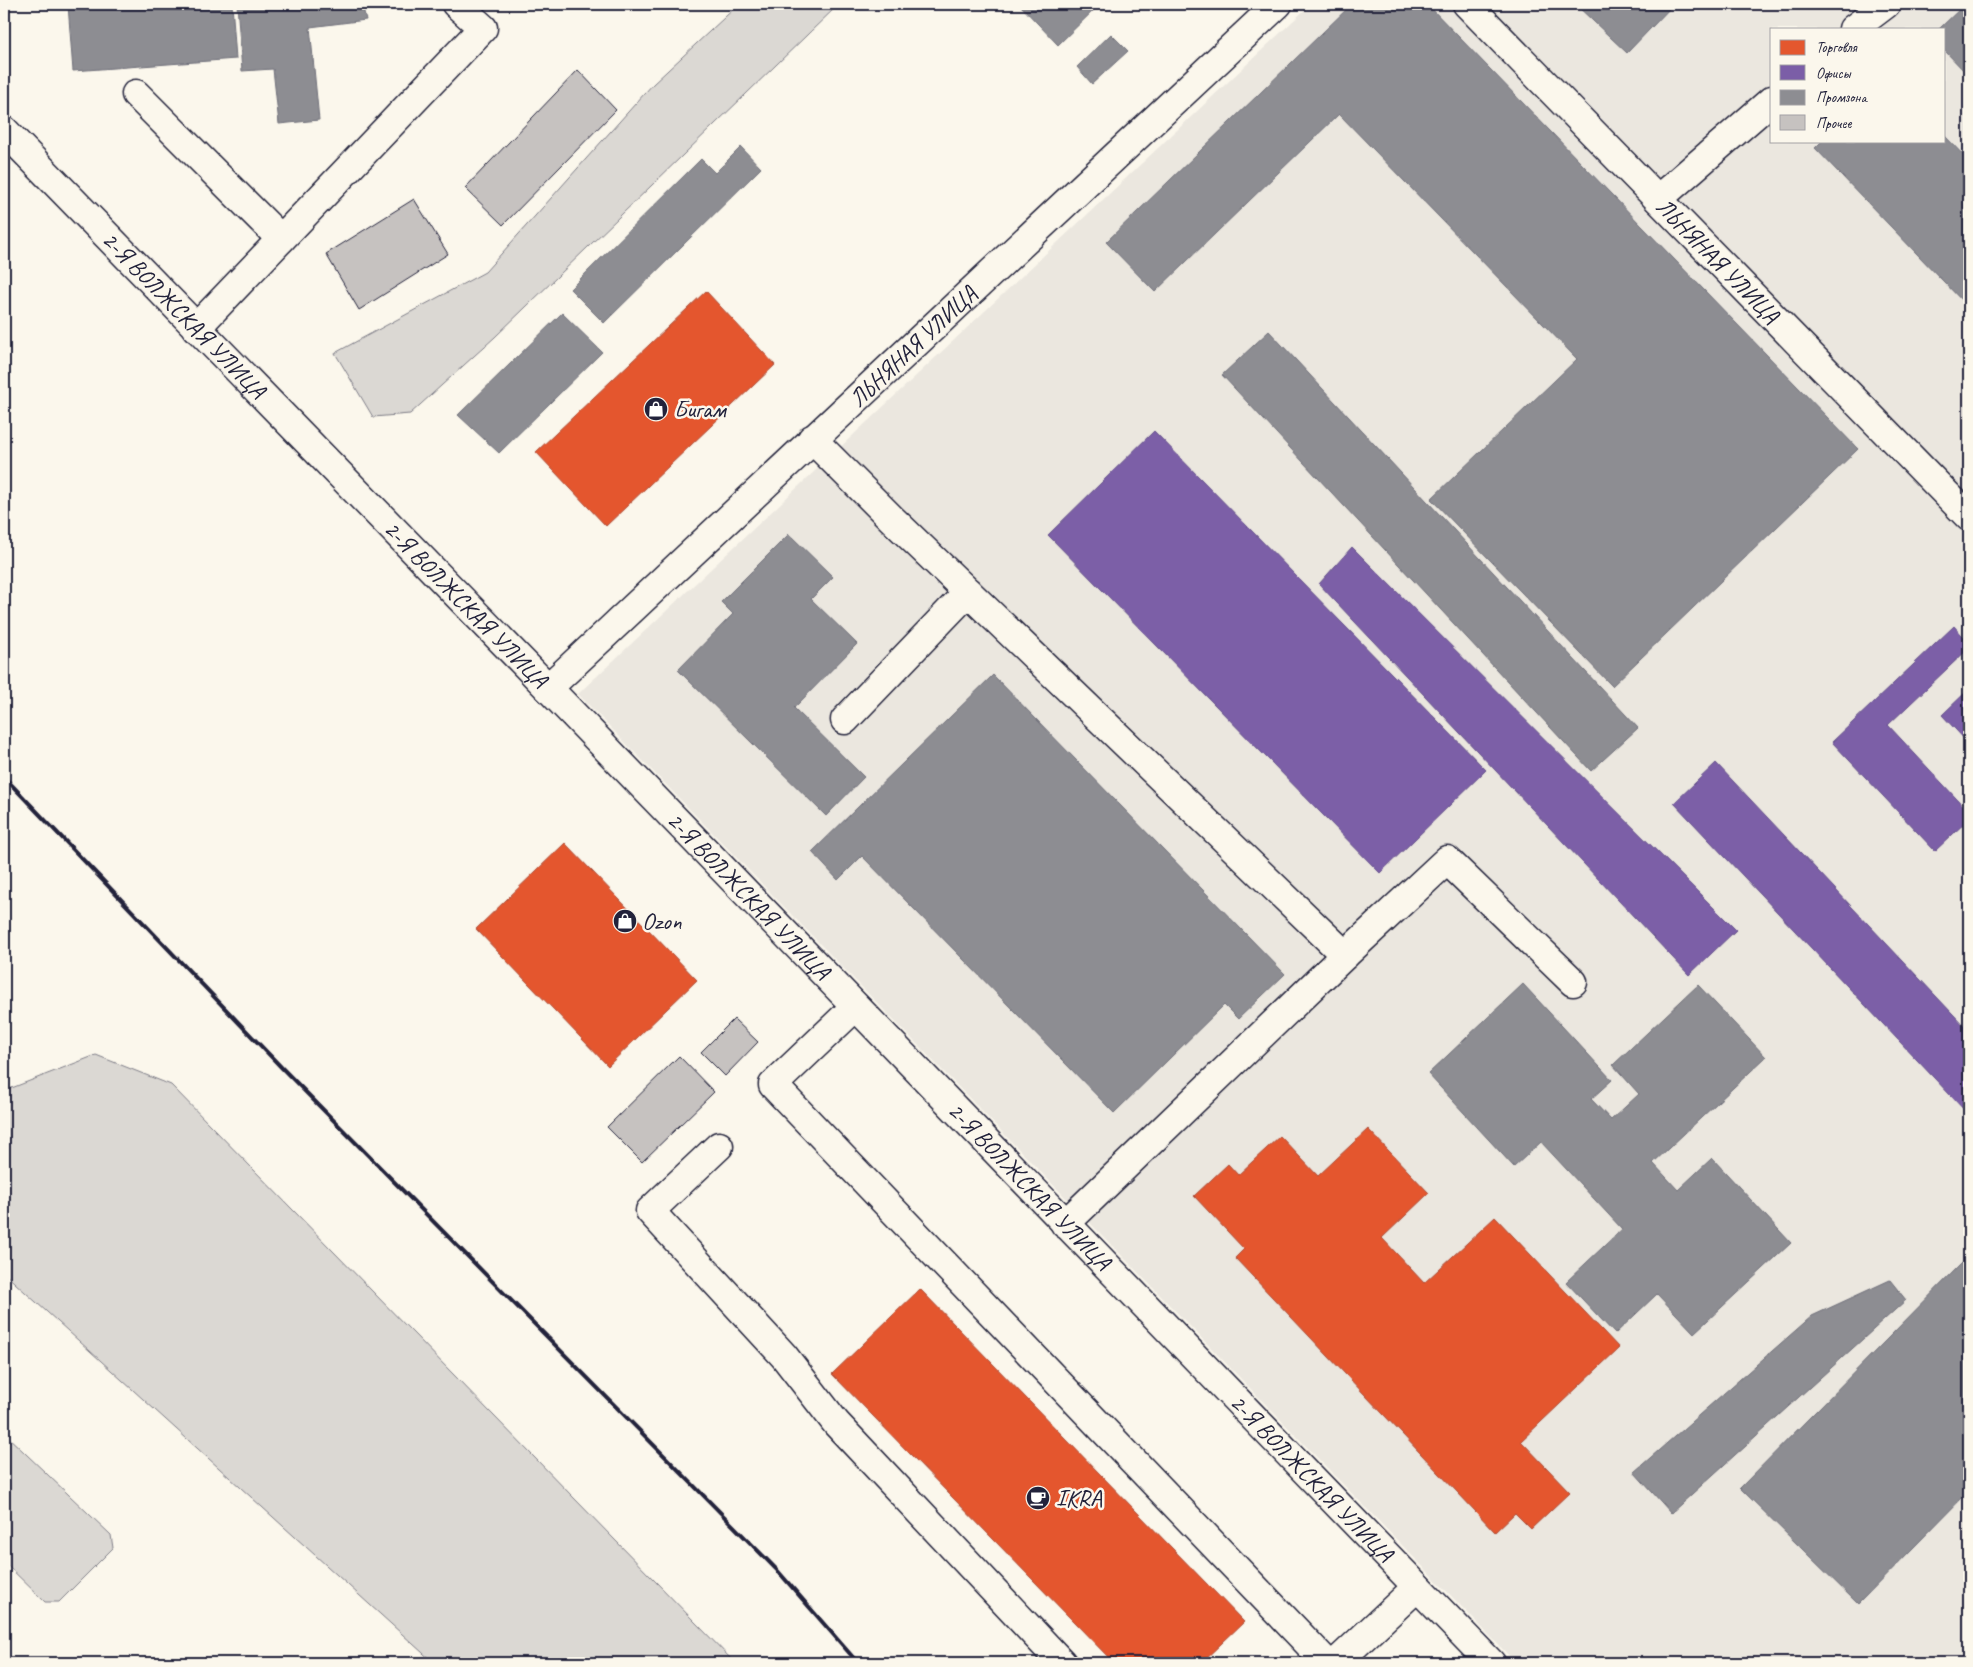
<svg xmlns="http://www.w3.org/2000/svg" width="1973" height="1667" font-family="Caveat,sans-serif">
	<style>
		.built { fill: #ebe7df; fill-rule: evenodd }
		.green { fill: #dbd8d3; stroke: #7e7d87 }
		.shops { fill: #e4572e; stroke: #aa4732 }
		.offices { fill: #7b5ea7; stroke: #604c87 }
		.industry { fill: #8d8d92; stroke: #6d6d78 }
		.building { fill: #c6c2c0; stroke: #22223b }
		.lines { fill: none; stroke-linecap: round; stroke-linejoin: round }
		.minor-casing { stroke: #22223b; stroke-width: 31 }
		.minor { stroke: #fbf7ec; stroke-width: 28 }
		.rail { stroke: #22223b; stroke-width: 4 }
		.labels { text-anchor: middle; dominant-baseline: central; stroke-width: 5; stroke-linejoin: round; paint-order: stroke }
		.street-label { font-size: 24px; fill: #22223b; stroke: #fbf7ec }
		.poi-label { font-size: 24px; fill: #22223b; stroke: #fbf7ec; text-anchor: start }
	</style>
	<rect width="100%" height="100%" fill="#fbf7ec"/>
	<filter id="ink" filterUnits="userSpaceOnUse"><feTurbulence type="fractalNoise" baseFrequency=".02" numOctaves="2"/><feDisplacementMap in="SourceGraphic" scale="10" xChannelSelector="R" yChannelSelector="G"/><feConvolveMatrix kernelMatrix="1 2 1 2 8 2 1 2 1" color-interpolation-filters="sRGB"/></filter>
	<g filter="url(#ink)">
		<path class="built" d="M1311,4H1969V1663H1516L578,694ZM1772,29H1944V141H1772Z"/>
		<path class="green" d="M739,4H839L495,337L410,414L373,417L335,353L485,272L653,84Z
			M96,1055L171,1085L735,1663H434L4,1273V1091Z
			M4,1433L111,1535L113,1548L59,1602H45L4,1562Z"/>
		<path class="shops" d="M706,291L775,365L606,526L536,452Z
			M565,843L697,980L608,1066L476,929Z
			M1368,1129L1429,1193L1382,1238L1424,1283L1495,1217L1619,1348L1521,1441L1570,1492L1531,1529L1515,1513L1495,1532L1235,1258L1244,1249L1194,1196L1228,1164L1238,1175L1280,1136L1318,1176Z
			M920,1289L1244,1622L1201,1663H1114L832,1374Z"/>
		<path class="offices" d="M1154,431L1486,770L1380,873L1048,535Z
			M1352,547L1736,930L1689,975L1319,584Z
			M1954,626L1969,643V648L1888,725L1969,812V819L1935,851L1832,742Z
			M1969,689V744L1942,715Z
			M1716,763L1969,1031V1115L1674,803Z"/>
		<path class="industry" d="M83,4H232L236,59L73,71L68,5Z
			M237,4H362L366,20L310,27L319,120L279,124L273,69L242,71Z
			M1019,4H1100L1058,45Z
			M1352,4H1427L1858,449L1612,686L1431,499L1577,359L1339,114L1155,292L1106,242Z
			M1575,4H1674L1627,53Z
			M1965,4H1969V76L1944,50V29H1939Z
			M1111,34L1128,51L1092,84L1077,67Z
			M1944,135L1969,161V308L1815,148L1822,141H1944Z
			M741,147L761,168L604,323L570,289L701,159L715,173Z
			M562,313L602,352L499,453L458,415Z
			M1269,331L1638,728L1591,771L1222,375Z
			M789,534L833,577L811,599L857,644L794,708L864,777L826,816L678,670L733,614L721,602Z
			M993,675L1285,974L1238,1019L1224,1005L1114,1113L862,856L838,880L812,852Z
			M1523,984L1612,1080L1591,1099L1611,1120L1639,1094L1613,1065L1698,985L1766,1057L1653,1163L1678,1190L1712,1158L1791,1243L1694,1333L1657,1294L1615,1334L1566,1282L1622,1229L1541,1142L1514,1167L1428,1074Z
			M1964,1261L1969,1266V1491L1858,1604L1740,1488Z
			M1890,1280L1906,1300L1671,1513L1634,1472L1812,1316Z"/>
		<path class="building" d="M578,70L616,110L503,225L465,188Z
			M414,199L448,254L359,310L326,254Z
			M734,1019L758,1042L725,1076L701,1052Z
			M679,1056L714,1092L642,1162L607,1127Z"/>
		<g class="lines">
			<g class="minor-casing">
				<g id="minor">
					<path id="s1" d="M1467,4L1969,517"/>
					<path d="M1853,29L1886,4"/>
					<path d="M136,94L281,239"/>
					<path id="s2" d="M4,130L548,688L1491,1663"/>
					<path d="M1658,199L1772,100"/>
					<path d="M196,328L483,28L456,4"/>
					<path d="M812,439L892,519L1345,955"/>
					<path id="s3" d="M548,688L1278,4"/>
					<path d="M845,720L968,592"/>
					<path d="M855,1007L773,1085L1327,1663"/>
					<path d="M719,1146L650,1211L784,1356L836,1423L1062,1663"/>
					<path d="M1065,1224L1345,955L1447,860L1573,982"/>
					<path d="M1336,1663L1417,1587"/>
				</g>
			</g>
			<use href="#minor" class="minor"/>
			<path class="rail" d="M4,777L282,1068L777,1570L858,1663"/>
		</g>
	</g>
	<defs>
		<g id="shop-disc" transform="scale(1.25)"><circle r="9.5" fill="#22223b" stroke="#fbf7ec"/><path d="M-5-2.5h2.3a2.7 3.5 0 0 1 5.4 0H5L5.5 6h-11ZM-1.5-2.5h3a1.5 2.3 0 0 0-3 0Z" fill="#fff"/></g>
		<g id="cafe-disc" transform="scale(1.25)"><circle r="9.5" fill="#22223b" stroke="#fbf7ec"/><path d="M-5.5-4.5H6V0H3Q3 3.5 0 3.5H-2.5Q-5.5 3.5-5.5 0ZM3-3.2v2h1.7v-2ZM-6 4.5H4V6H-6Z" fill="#fff"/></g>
	</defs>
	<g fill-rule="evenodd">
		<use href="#shop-disc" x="656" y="409"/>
		<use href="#shop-disc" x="625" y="921"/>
		<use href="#cafe-disc" x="1038" y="1498"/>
	</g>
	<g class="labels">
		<g class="street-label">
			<text stroke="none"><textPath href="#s1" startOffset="359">ЛЬНЯНАЯ УЛИЦА</textPath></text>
			<text stroke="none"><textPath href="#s2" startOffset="258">2-Я ВОЛЖСКАЯ УЛИЦА</textPath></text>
			<text stroke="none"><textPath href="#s3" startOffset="500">ЛЬНЯНАЯ УЛИЦА</textPath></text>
			<text stroke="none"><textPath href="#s2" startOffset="662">2-Я ВОЛЖСКАЯ УЛИЦА</textPath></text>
			<text stroke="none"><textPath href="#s2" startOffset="1068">2-Я ВОЛЖСКАЯ УЛИЦА</textPath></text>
			<text stroke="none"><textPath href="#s2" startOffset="1472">2-Я ВОЛЖСКАЯ УЛИЦА</textPath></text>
			<text stroke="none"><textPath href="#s2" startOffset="1878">2-Я ВОЛЖСКАЯ УЛИЦА</textPath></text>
		</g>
		<g class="poi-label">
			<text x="674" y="409">Бигам</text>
			<text x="642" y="921">Ozon</text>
			<text x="1056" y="1498">IKRA</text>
		</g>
	</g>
	<rect width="1973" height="1667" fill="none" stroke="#fbf7ec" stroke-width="20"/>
	<rect x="10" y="10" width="1953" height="1647" fill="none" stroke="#22223b" stroke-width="2" filter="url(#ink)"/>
	<rect x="1770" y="28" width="175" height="115" fill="#fbf7ec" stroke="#a4a2a5"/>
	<rect x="1780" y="40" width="25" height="15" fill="#e4572e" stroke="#a4a2a5"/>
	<text x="1816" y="52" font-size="15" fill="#22223b">Торговля</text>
	<rect x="1780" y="65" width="25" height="15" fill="#7b5ea7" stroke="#a4a2a5"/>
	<text x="1816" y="78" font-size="15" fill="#22223b">Офисы</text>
	<rect x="1780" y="90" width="25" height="15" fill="#8d8d92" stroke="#a4a2a5"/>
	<text x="1816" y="102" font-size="15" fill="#22223b">Промзона</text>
	<rect x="1780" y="115" width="25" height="15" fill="#c6c2c0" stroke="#a4a2a5"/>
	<text x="1816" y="128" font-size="15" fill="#22223b">Прочее</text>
</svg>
